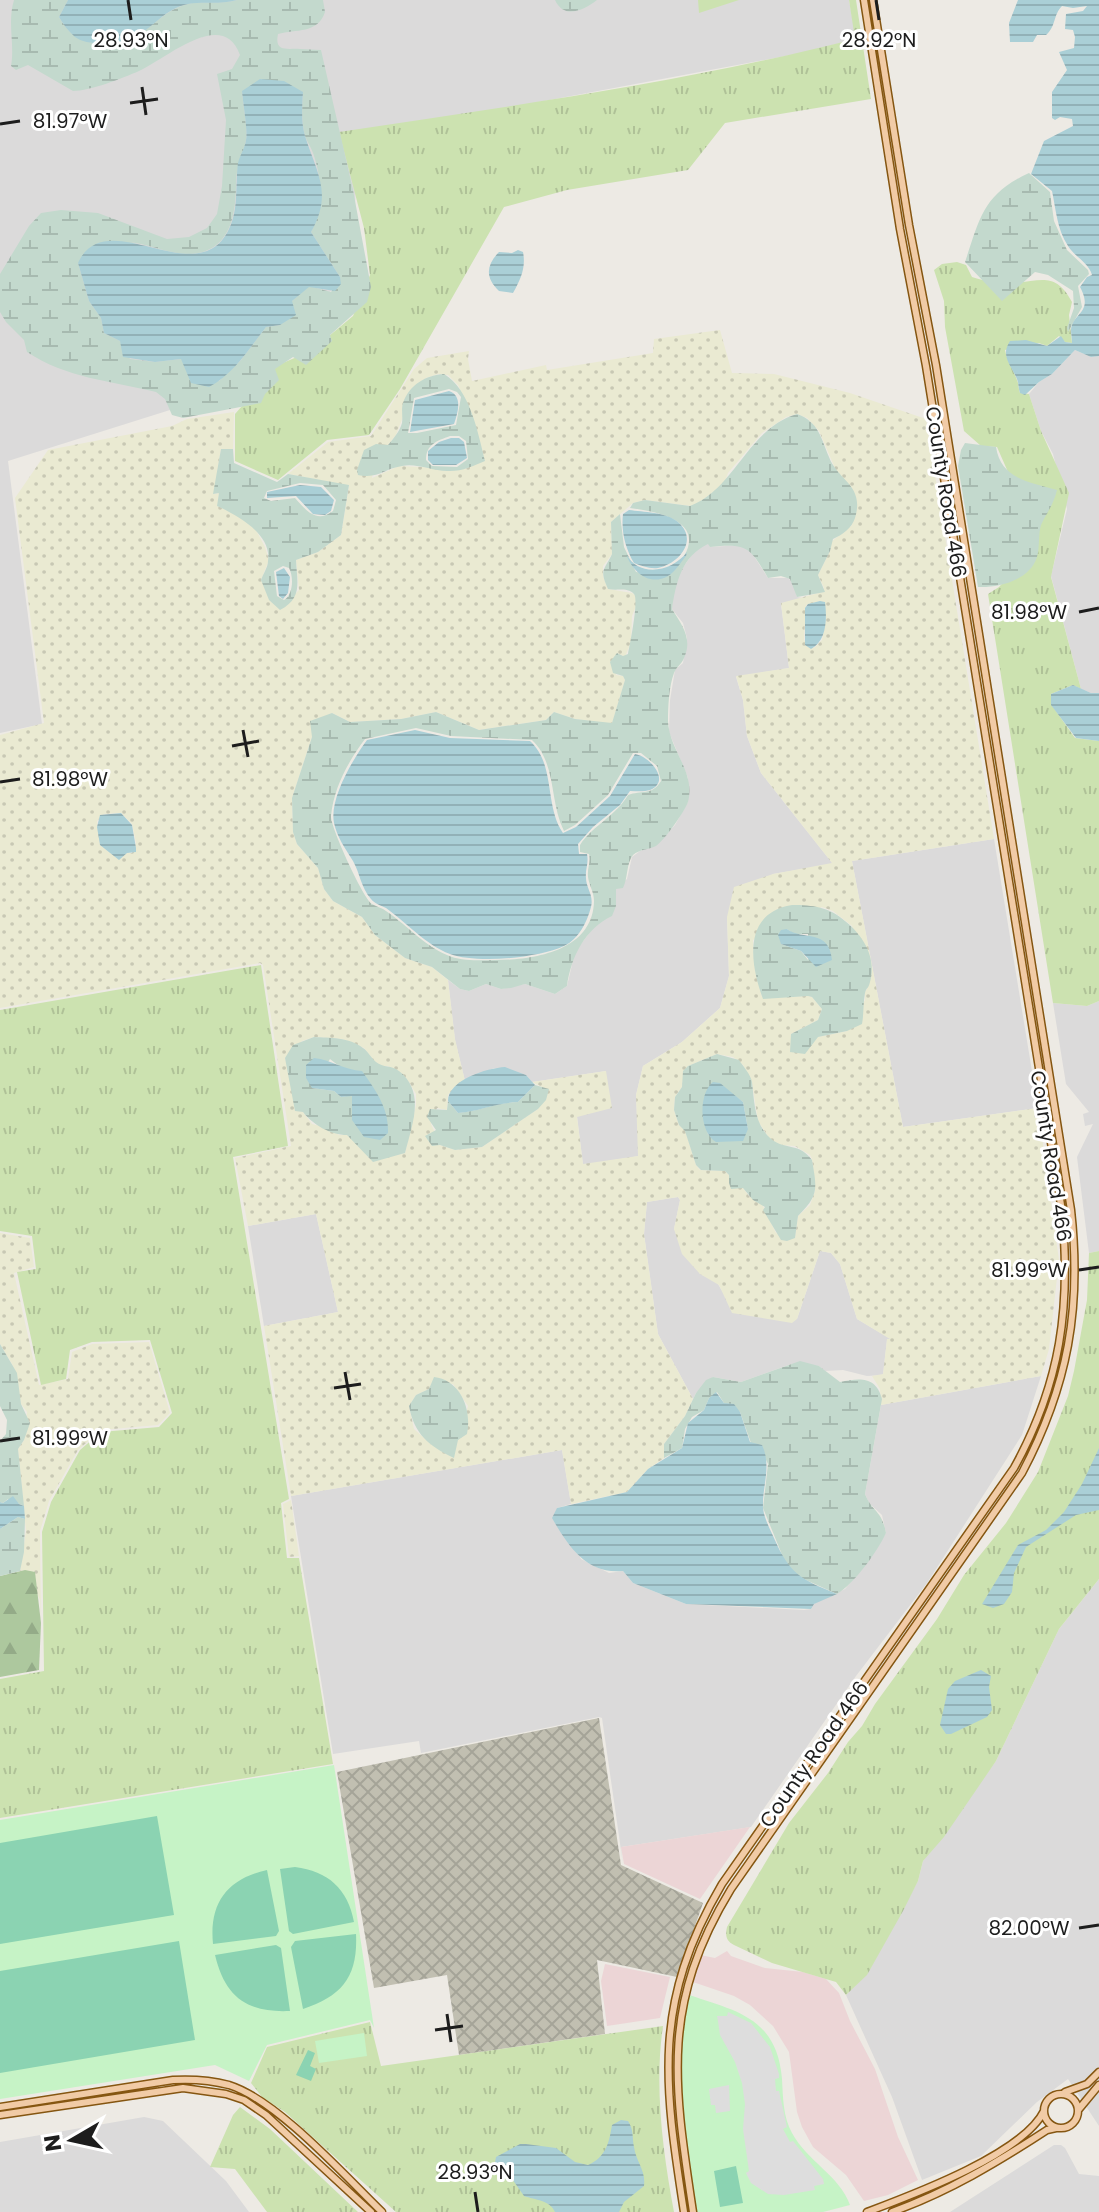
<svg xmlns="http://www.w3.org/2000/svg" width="1099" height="2212" font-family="Poppins,sans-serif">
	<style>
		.residential { fill: #dbdada }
		.commercial { fill: #ecd5d6 }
		.construction { fill: url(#construction-cross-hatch) }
		.farmland { fill: url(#farmland-dots); fill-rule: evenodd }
		.grass { fill: url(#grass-tufts) }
		.forest { fill: url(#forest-firs) }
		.wetland { fill: url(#wetland-marsh); fill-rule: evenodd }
		.park { fill: #c6f3c6 }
		.pitch { fill: #8bd3b2 }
		.parking { fill: #ddd }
		.water { fill: url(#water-rules) }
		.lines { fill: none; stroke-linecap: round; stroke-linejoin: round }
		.major-casing { stroke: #855611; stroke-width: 9 }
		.major { stroke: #f1cba6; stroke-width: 6 }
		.ticks { fill: none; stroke: #1d1d1d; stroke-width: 3 }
		.labels { text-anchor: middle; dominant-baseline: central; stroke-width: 6; stroke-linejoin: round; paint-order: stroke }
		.street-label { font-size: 20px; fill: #1d1d1d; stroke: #fff }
		.ticks-label { font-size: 20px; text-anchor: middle; fill: #1d1d1d; stroke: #fff; stroke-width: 6; stroke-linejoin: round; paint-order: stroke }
	</style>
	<defs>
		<pattern id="construction-cross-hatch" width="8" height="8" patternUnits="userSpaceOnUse" patternTransform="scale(2)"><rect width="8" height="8" fill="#c1bfb1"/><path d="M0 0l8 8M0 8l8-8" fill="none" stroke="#a5a498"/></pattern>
		<pattern id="farmland-dots" width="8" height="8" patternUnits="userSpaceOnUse" patternTransform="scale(2)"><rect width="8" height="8" fill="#eaead2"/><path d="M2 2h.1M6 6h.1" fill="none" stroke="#c8c8b4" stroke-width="1.8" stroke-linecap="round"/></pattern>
		<pattern id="grass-tufts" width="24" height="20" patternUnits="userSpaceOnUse" patternTransform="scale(2)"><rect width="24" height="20" fill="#cce2b0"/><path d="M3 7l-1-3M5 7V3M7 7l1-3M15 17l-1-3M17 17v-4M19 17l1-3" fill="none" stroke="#afc197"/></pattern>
		<pattern id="forest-firs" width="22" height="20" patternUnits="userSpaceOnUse" patternTransform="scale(2)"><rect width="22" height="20" fill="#adc89e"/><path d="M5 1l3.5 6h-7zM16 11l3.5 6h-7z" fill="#94ab88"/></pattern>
		<pattern id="wetland-marsh" width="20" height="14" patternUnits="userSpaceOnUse" patternTransform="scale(2)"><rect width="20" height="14" fill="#c3d9cd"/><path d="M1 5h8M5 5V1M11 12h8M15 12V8" fill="none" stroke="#a7bab0"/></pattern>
		<pattern id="water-rules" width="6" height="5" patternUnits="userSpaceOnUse" patternTransform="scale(2)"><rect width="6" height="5" fill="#aacfd6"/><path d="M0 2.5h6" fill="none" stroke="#92b1b7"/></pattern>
	</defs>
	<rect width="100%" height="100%" fill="#edeae4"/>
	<path class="residential" d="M0,0H849L856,39L802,53L539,102L357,148L353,267L243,387L8,461L42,724L0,733Z
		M1075,350L1089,356H1099V693H1091L1081,689L1051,576L1067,509L1053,454L1041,431L1029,394L1039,382L1052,374Z
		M709,543L710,547L740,545L750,550L768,578H788L794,583L797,597L802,598L781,604L789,668L736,677L743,700L747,736L761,773L833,864L773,874L727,917L729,976L720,1008L682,1042L643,1066L636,1095L639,1156L583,1165L577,1116L606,1071L532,1082L526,1075L494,1068L465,1081L455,1040L448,980L460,989L469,991L486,984L501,989L525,984L555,994L567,986L575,952L597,923L616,906V888L627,879L632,857L640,851L656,845L675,825L688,802V778L669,732L670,700L675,670L683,663L687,638L683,623L672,609L673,595L677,579L684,566L696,549Z
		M994,839L1038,1108L903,1127L852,861Z
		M1099,1001V1251L1089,1253L1077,1157L1093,1124L1085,1126L1083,1114L1089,1112L1066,1084L1053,1003L1087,1006Z
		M678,1197L680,1200L674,1229L700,1274L716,1281L724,1294L797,1319L820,1251L831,1253L840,1264L857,1319L891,1339L887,1340L883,1375L867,1376L843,1370L825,1371L819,1366L791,1364L741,1382L713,1377L696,1393L693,1399L658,1334L644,1234L647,1202Z
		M316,1214L338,1312L264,1326L248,1226Z
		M1041,1376L1022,1435L927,1583L856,1676L751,1827L621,1847L623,1864L602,1718L599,1717L421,1753L419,1741L333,1754L291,1496L562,1450L571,1504L557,1508L581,1559L609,1573L623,1571L633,1583L686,1604L804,1610L811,1609L813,1604L845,1589L864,1567L886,1533L882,1515L869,1503L865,1494L881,1405Z
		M1099,1579V2126L1068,2079L1037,2102L981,2156L922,2180L892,2097L846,1995L867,1974L918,1881L923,1861L996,1761L1059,1629Z
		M144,2117L163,2121L226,2181L249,2212H0V2142Z
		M1054,2145H1061L1065,2148L1079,2174L1099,2176V2212H950Z"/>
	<path class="commercial" d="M750,1827L700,1899L624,1864L621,1847Z
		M727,1951L731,1956L765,1968L803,1972L826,1979L839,1993L850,2021L875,2069L898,2137L918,2180L888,2195L864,2201L846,2175L813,2147L802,2127L797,2112L789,2052L773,2026L750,2005L734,1996L693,1982L700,1955L715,1958Z
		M605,1964L670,1977L660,2018L607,2026L601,1981Z"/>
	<path class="construction" d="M599,1718L621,1865L703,1903L677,1977L597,1960L605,2034L459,2055L447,1975L374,1988L337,1772Z"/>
	<path class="farmland" d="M720,330L732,373L774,374L850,393L926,419L994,839L852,861L903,1127L1038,1108L1059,1260L1049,1349L1041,1376L881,1405L880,1389L872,1376L883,1374L887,1339H890L857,1319L840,1264L831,1253L820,1251L797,1319L792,1323L732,1313L719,1285L700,1274L682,1254L674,1229L680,1200L678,1197L647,1202L644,1234L658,1334L693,1399L685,1416L664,1444V1458L648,1469L627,1492L571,1504L562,1450L291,1496L264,1326L338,1312L316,1214L248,1226L235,1158L291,1146L263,965L260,963L0,1008V735L44,723L15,498L48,450L172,426L187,419L234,412L233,449H221L214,494L219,493L218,506L238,515L256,530L265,547L269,560L261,580L280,609L299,590L296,560L318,552L341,535L349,486L288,474L328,442L371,436L414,369L427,358L469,351L468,359L472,381L546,365L547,370L653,353L654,339ZM438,374L448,375L458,385L476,427L468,468L447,471L423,467L399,466L372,478L378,446L388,445L396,435L415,386L426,378ZM797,414L807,418L819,431L834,466L852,525L831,542L830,551L818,575L824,588L822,592L781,603L789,668L736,676L743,700L747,736L761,773L832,863L773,874L734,887L727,917L729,976L720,1008L682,1042L643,1066L636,1095L638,1156L583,1164L577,1117L612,1108L606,1071L532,1082L544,1088L538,1109L520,1121L482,1147L455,1150L440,1145L428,1134L435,1133L431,1124L437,1108L447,1110L448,1095L456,1086L465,1081L455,1039L448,980L432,967L405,958L375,935L362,917L333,901L324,889L318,868L297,844L293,831L292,798L312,737L332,713L350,722L401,719L436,712L479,730L546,720L554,712L575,719L612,724L625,680L623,676L616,675L621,655L625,657L631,642L632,616L637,604L636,596L632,593L608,589L603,576V566L612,554L611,522L633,503L645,500L691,506L701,501L724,484L728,473L762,433L786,417ZM820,601L826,618L822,640L814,648L804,640L806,605ZM121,813L132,824L136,843L132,853H127L119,859L100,845L97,821L104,814ZM822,907L833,911L852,926L868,987L865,992V1000L847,1031L818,1037L791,1034L818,1020L822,1009L812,997L808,996L762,997L754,960L753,940ZM314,1037L342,1039L364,1048L374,1061L381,1066H388L409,1082L416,1094V1105L405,1153L369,1158L362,1148L347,1135H339L332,1129L312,1124L303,1112L285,1058L302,1041ZM717,1054L733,1057L743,1065L752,1083L758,1121L771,1141L780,1145L795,1146L810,1155L812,1159L815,1191L810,1205L798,1216L795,1238L776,1233L762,1204L749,1196L743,1188L729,1183V1175L725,1171L700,1170L696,1165L685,1130L679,1125L674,1110L675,1097L682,1087L684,1073L688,1066ZM432,1383L453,1384L468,1406L458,1440L431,1444L414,1429L409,1406L416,1395L429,1389Z
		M0,1233L30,1238L34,1267L14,1273L39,1385L68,1379L72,1352L92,1344L149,1342L170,1413L158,1425L101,1430L78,1450L49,1501L40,1531L41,1623L40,1600L25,1570L20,1571L26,1531L18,1449L24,1440L27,1412L21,1404L12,1364L0,1344Z
		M291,1500L299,1556L289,1557L283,1504Z"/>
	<path class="grass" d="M698,0H739L699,13Z
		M849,0H856L871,99L725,123L688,170L567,190L504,207L400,389L369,435L327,440L278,480L235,461V414L278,365L311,351L353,316L370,275L364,228L339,132C512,106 686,82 855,39Z
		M957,262L966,265L972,277C985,281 997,283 1011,283C1040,282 1055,270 1072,302L1069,315L1072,343L1065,342L1059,336L1047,346L1039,343L1005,350C1007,361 1013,369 1017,380C1019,384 1018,388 1020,393L1029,394L1041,431L1069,493L1051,577L1081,689L1073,685L1051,694V704L1075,738L1099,741V1001L1087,1006L1053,1003L988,594L999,587L1012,573L1008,472L997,447L981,446L964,431L945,327L944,301L934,270L942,264Z
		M261,965L288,1146L233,1157L289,1499L281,1503L287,1558H299L333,1764L0,1818V1679L44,1671L42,1532L51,1502L80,1450L101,1432L159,1427L172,1413L150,1340L92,1342L70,1350L66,1379L41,1385L17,1272L36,1269L32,1236L0,1231V1010Z
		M1099,1251V1579L1059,1629L996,1761L944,1837L923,1861L918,1881L903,1911L867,1975L846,1995L836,1982L772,1963L734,1945C726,1941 725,1935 727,1927L789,1823L828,1773L848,1742L862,1726L875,1704L937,1619L964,1575L1006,1523L1038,1472L1068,1396L1074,1371L1087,1300L1089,1253Z
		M370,2022L381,2066L663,2026C654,2086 663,2153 674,2212H396L285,2112L262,2097L251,2083L267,2047Z
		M240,2107L270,2129L358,2212H267L235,2169L210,2167L233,2115Z"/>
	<path class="forest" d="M25,1570L35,1572L41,1623L39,1670L0,1677V1576Z"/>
	<path class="wetland" d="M14,0H68L59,17C63,24 68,31 75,36C88,47 121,44 135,37C154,26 166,9 188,4C204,0 221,5 237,0H323L325,12C318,34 296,29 278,34C274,53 288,48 300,49C307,49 314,50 321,50L353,190L371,287L367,302L330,335L332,341L306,365L293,357L275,369L279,380L265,394L261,403L183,418L172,415L165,399L156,392C111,381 66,378 27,352L24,340L6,322L0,312V274L29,226L41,213L61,210L98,213L167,239L189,237L207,228L217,214L222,186L226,120L217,74L232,69L240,55C223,7 166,59 139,71C123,78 90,91 73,91L28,65L16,70L11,66C15,44 7,23 14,0ZM242,91L303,92C302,106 301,121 305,136C307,142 311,147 313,153C322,178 324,209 311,232L340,277L331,292L309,286L292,301L280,325L266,327L241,360L219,381L181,359L155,362L130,359L120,341L104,333L101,318L89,301L78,263C91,258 124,241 135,243C154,246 170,254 190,254C231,252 236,214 236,182C236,166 244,154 246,140C248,132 243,103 242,91Z
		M555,0H597C584,10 564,20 555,0Z
		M1029,173L1050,192L1054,221L1067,250L1088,270L1089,274L1078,286L1082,307L1068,332L1067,328L1074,308L1073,291L1048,275L1035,272L1002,301L965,262C980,218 983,194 1029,173Z
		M444,374C470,389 478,433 485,461C473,466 461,472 447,471C432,471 417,463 402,466C383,469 379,479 358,475L357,470L364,450L376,444L388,445C393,439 400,431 402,423C403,416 401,409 403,403C409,385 426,375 444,374ZM449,389L457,392L461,397L456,425L417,433H408L414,398ZM450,436H459L466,441L468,459L457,467L432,466L426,460C426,444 437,441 450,436Z
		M797,414C819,422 821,438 829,457C838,481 865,485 855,518C852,528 842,535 833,539L830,551L818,575L825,592L797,597L790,579L781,576L768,578C750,547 747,543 710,547L708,544C682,556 676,582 672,609C682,625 693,639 684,658C682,664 676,667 674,673C669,686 668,707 668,721C669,750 696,772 688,802C685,811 664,841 656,846C648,850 640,849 633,855C626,864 628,878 623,888L616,889V906L612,916C585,929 571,957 567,986L555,994L525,984L511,988L501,989L486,984L469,991L460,989L432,967L405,958L375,935L362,917L333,901L324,889L318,868L297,844L293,832L292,798L312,737L310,721L332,713L350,722L401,719L436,712L479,730L546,720L554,712L575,719L612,723L625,680L623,676L613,673L610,662L617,653L623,656L628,654C630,644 639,600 634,594C627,587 617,591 608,589C599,569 604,571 612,554L611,522L620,514L624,547L636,572L668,576C714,530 677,514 630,508L633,503L645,500L690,506C736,488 747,429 797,414ZM416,728L451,736L532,740C557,764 549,801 564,831L575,825L608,795L633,753H641L657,766L661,781C652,796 641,790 628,795C616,816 593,825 580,845V852L589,854C591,863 587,868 588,877C589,885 594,892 594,901C593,951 534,960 495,960C480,960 462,962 447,955C423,945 405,923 383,909C379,907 375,906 372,904C363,898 330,826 331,816C334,787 348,762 365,739Z
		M965,443L996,447C1001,479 1029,482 1057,490C1054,504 1046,514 1041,525C1038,535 1040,547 1037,557C1030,580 999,588 978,587L958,466L961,450Z
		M221,449H233L234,463L277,482L288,474L349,485L341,535L318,552L296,560C297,582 303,598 280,610L269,600L261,580C263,574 268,567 268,561C272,534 237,515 217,506L219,493L213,494ZM300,483L323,485L336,500L333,511C316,524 306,510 295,498L271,501L264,498L267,491ZM283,566L289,568C294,577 293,595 284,600L277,596L274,571Z
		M792,905C813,905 829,907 845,921C863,935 877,958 870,982C868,990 867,986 865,993C863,1004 864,1013 862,1024L847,1031L818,1037L805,1054L790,1052L791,1034L818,1020L822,1009L812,997L808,996L763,999C750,964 742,913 792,905ZM787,929L794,934H808V960L801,951L781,944Z
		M314,1037C330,1038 349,1037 363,1048C368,1051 371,1058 376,1062C383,1068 392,1065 399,1071C426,1092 412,1125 405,1153L373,1162L347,1135C331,1135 313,1125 303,1112L295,1111L285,1058L293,1045ZM330,1059L344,1070L364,1137L352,1095L341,1097L334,1091L312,1088Z
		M717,1054L739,1060C743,1066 751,1075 752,1082C754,1098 754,1117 764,1131C780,1154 797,1139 812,1160C817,1189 819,1195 798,1216L795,1238L787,1241L781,1240L763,1210L765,1207L753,1200L743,1188L731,1189L729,1183V1175L725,1171L701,1170L696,1165L685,1131L679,1125L674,1110L675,1097L682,1087L683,1071L688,1066ZM725,1089L743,1102L748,1129L708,1135L704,1100L708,1090Z
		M535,1085L549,1089L546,1100L538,1109L482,1147L455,1150L440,1145L432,1146L425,1136L436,1130L427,1117L430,1109L447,1110L448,1101L458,1113C482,1111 494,1103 518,1102Z
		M0,1344L17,1373L21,1404L30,1423L24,1440L18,1449L24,1506L8,1499L3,1503L0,1502V1441L6,1434L7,1420L0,1406Z
		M800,1361L819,1366L840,1382C860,1378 876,1376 882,1399L865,1494C872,1512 882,1510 886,1533C877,1552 855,1583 837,1594L795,1575L785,1562L763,1508L768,1464L759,1445L751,1443L740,1412L724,1403L717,1392L709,1398L704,1410L692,1417L685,1429L682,1448L664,1458V1444L685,1416L696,1393L706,1380L713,1377L741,1382Z
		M434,1377C461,1380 472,1410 467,1434L458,1440L454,1458C429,1446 414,1434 409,1406L416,1395L429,1389Z
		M18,1517L25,1519L24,1552L20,1571L0,1576V1529Z"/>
	<path class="park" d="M334,1765L374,2028L370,2020L267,2045L249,2081L215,2065L0,2099V1820Z
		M689,1995C737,2011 777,2018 782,2079C783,2097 783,2117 792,2133C807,2161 840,2176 850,2205L823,2212H697C687,2141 668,2065 689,1995Z
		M364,2033L367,2056L319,2063L315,2041Z"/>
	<path class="pitch" d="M157,1816L174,1915L0,1944V1843Z
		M295,1867C328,1871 348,1889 354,1922L293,1934L289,1931L280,1869Z
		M267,1870L279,1931L276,1936L213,1944C209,1903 227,1879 267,1870Z
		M356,1934C358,1976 343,1996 303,2009L291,1947L295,1941Z
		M179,1941L195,2040L0,2073V1971Z
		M276,1945L281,1948L290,2011C247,2013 225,1997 215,1955Z
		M308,2050L315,2053L310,2066L316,2069L311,2081L296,2075Z
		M736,2166L743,2203L720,2207L714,2171Z"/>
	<path class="parking" d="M728,2012L751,2023L770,2047L779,2074V2078L775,2079L776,2091H779L787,2127L783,2129L790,2142L793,2141L823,2179L824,2184L814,2186L815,2190L784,2195L768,2194L751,2183L746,2173L749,2171L743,2129L745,2104L742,2083L735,2062L720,2035L718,2021L717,2016H727Z
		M729,2085L730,2111L716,2113L715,2105H711L709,2089Z"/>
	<path class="water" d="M68,0H237C220,5 204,1 188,4C166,8 154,27 135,37C121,44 88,47 75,37C68,31 63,24 59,17Z
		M1018,0H1099V356L1091,357L1075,350L1052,374L1039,382L1025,395L1020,393C1018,388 1019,383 1017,379C1011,365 1000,356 1010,341L1026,340L1047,346L1061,336L1065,342L1072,343C1072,338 1071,334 1071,330C1073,312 1094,313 1080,287L1087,277L1092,275C1089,263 1075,257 1068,246C1057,229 1056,210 1052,191L1031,174L1044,141L1073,126L1072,119L1060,117L1055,120L1052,118V92L1067,70L1059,52L1074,48L1075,37L1073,30L1065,29L1066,14L1083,11L1087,6L1073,8L1062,6C1053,15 1056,27 1046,35H1037L1033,42H1010L1009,23Z
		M260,79L284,81L303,92C302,107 301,122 305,136C317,174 333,193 311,232L340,277L341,284L335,291L309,287L292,301L296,315L280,325L266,327C249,349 234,374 209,387L191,383L181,359L155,362L123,357L120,341L104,333L101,318L89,301L78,263C106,201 198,295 229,229C239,209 235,185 238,163C240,155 245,148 246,140C248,132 243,103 242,91Z
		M518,250L523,252C526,267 521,279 513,293L499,291C485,278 486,265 499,252L512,253Z
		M449,391C463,396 458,412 454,424L410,432L415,400Z
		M451,438H459L464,442L467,458L456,465H433L428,460V451L439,442Z
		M300,485L321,487L334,500L331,511L325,515L313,514L296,496L267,498V492Z
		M629,510C643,512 666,512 678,522C699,540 679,564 658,568C649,569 642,566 634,563C625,548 621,531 623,514Z
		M687,552L686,556C681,562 675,572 668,576C649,587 632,571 626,554C639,578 672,572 687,552Z
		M284,568L290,577L288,593L283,599L279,596L276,572Z
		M820,601L825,602C827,618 827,641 811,649L805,645V608L808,604Z
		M1073,685L1091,693H1099V741L1076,738L1051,705V694Z
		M415,730L450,738L530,741C556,765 544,805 563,833L576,827L610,796L635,754C649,756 672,781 650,790C644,792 636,791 630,791L620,805L593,827L578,844L579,854H587C589,864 585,869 586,878C586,888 594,895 591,907C587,922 579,939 564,946C538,958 477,964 450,954C426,945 407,923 386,908C380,905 375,904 371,899C361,888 360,873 353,861C345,848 337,837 334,823C329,799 353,759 367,740Z
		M121,813L132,825L136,848V852L127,853L119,860L100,845L97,827L100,815Z
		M787,929C803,941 829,928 832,960L816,967L801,951L781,944L778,935L781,930Z
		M314,1058C332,1060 344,1070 362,1071C376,1091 389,1108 388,1133L380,1140L364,1137L352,1120V1096L341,1097L334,1091L312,1088L306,1078V1065Z
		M505,1067L526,1075L535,1085L518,1102C495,1103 481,1111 458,1113L448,1101C448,1080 487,1068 505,1067Z
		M713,1082L720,1083L743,1102L748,1129L743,1141L716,1142C699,1132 698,1094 713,1082Z
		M716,1392L724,1403L734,1404L740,1412L750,1442L762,1445C772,1466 762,1486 763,1508C764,1518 770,1529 774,1538C790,1575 801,1579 837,1594L814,1604L811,1609L686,1604L633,1583L623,1571C587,1575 568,1546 552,1518L557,1508L627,1492L648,1469L682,1448L688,1423L704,1410L709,1398Z
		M1099,1448V1510L1076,1515L1026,1547L1014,1573L1012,1592L1004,1604L993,1608L982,1604L1018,1545L1046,1530L1064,1512L1082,1484Z
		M13,1496L19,1504L24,1506L25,1519L18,1517L0,1529V1502L3,1503Z
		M981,1670L991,1676L989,1687L992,1710L987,1717L951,1734H946L940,1725L948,1689L955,1681Z
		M621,2120L628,2121C634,2130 632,2137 634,2147C636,2162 646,2170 644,2186L624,2202L619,2212H555C550,2200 535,2200 524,2196L510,2176L494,2168L496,2157L520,2144H526L556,2148L575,2162L588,2165C606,2157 609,2143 612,2125Z"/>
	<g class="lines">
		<g class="major-casing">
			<path id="major" d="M1065,2092L1087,2084L1099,2072
				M1044 2111a17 17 0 1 1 34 0a17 17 0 1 1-34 0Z
				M0,2107L173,2080C191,2079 210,2080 229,2085C277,2100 344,2175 382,2212
				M1079,2109L1099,2085
				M0,2115L183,2088L226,2094L244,2100L266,2115L371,2212
				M684,2212C664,2083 652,2003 722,1884L1014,1468C1061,1383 1071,1307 1062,1211L926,366L900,229L864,0
				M693,2212C674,2085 660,2005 731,1889L1022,1473C1068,1386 1082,1308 1071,1210L936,365L909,225L873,0
				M867,2212C912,2195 1023,2154 1044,2111
				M892,2212C948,2192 998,2162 1047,2130L1056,2128"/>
		</g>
		<use href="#major" class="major"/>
	</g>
	<path class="ticks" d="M128,0L131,20M876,0L879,20M142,87L146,115M130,103L158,99M0,124L20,121M1079,612L1099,608M243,730L248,757M232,746L259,741M0,782L20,779M1079,1270L1099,1267M345,1372L350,1400M334,1388L361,1384M0,1441L20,1438M1079,1928L1099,1925M447,2014L451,2042M435,2030L463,2026M475,2192L478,2212"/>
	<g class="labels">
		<g class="street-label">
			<text transform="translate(946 492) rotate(81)">County Road 466</text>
			<text transform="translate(1051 1156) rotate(81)">County Road 466</text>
			<text transform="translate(814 1754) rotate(-55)">County Road 466</text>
		</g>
	</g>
	<g class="ticks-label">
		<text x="131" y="47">28.93°N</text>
		<text x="879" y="47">28.92°N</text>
		<text x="70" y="128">81.97°W</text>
		<text x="1029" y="619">81.98°W</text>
		<text x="70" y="786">81.98°W</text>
		<text x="1029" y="1277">81.99°W</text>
		<text x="70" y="1445">81.99°W</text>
		<text x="1029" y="1935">82.00°W</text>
		<text x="475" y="2179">28.93°N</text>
	</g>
	<g transform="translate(72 2140) rotate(261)" stroke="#ffffff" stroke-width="6" paint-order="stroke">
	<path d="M0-6L14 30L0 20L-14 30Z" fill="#1d1d1d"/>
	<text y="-12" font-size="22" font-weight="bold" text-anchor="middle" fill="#1d1d1d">N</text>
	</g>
</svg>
